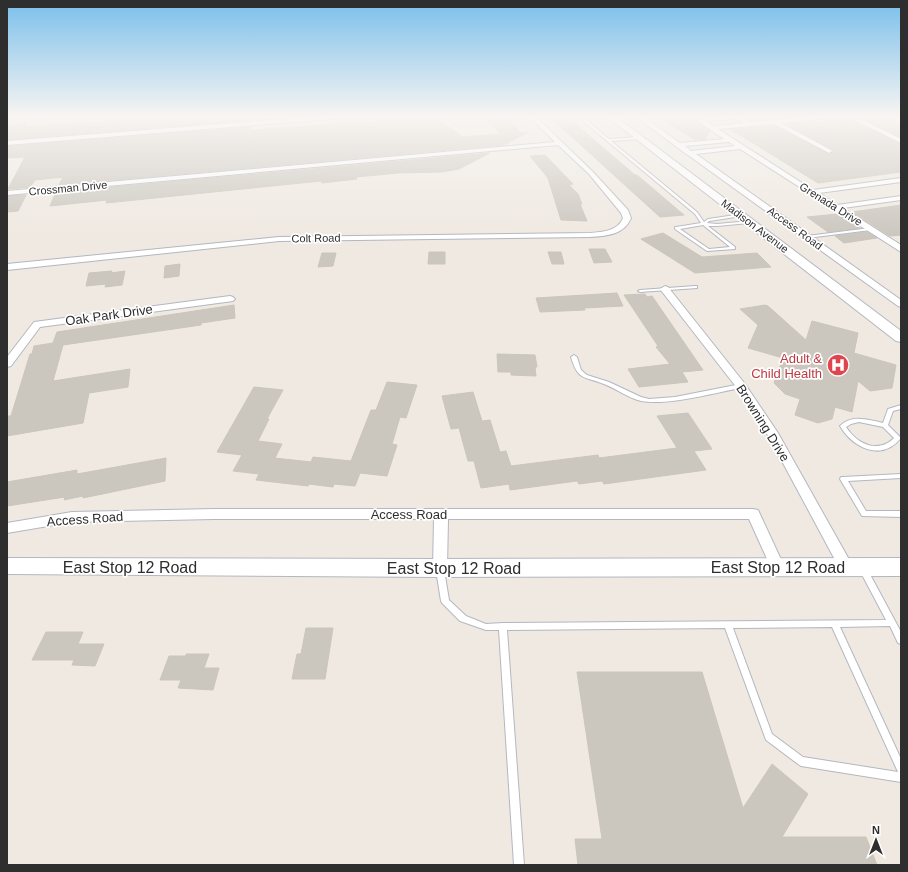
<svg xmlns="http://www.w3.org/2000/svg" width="908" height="872" font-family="Arial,sans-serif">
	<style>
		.building { fill: #cbc7bf; stroke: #cbc5ba }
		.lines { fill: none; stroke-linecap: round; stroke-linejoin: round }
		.lane-casing { stroke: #b4b7c1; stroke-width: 2 }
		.street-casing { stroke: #b4b7c1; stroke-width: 2 }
		.secondary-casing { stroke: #b4b7c1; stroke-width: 2 }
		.lane { fill: #fff; fill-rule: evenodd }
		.street { fill: #fff; fill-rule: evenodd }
		.secondary { fill: #fff; fill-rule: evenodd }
		.labels { text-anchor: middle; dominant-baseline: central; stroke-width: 3.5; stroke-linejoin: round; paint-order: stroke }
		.far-street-label { font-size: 11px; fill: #2e2e2e; stroke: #fff }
		.street-label { font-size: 13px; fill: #2e2e2e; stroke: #fff }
		.health-label { font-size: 13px; fill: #be3a42; stroke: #fff; text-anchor: end }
		.near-street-label { font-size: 16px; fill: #2e2e2e; stroke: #fff }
	</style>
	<rect width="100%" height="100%" fill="#efe9e1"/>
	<path class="building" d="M178,115H251V120L7,140V126L26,124L25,127L60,124V125Z
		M423,115H431L463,137L501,134L483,115H504L521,133L528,132L504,145L59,185L63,177L35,180L30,187L8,189L25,157L7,158V146L251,127V130L352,123V124L384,121V120Z
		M554,115H565L635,175H637L684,215L660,217L551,118Z
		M669,115H719L702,117L697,120V122L710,131L705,139L695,140L662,119L674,118Z
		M742,115H800L801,116L752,120Z
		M881,116L901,125V137L863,118Z
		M850,120L901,144V172L818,183L730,129L774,126L830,154L833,151L832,149L786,124Z
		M490,153L459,169L442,172L398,173L356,177L357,179L322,183L321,181L106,203L107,200L50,206L56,192Z
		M545,155L573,184L569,185L578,194L582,204H580L587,221L561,220L548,178L530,156Z
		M26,195L18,211L7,212V196Z
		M901,205V235L890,236L852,212Z
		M838,214L860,228L828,232L807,217Z
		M867,232L877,238L844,243L835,236Z
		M663,233L702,257L757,253L771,267L695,273L641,239Z
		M589,249H605L612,262L594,263Z
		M429,252H445V264H428Z
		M548,252H561L564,264H552Z
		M322,253H336L333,266L318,267Z
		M180,264L179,276L164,278L165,266Z
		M112,271L111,273L125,271L122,285L105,287L106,284L86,286L89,273Z
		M617,293L623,306L584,308L585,310L540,312L536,298Z
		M645,294L647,297L652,296L703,370L682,372L688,382L639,387L628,369L670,364L656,347L658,346L624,295Z
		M234,305L235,318L201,323V325L63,345L53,381L130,369L128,387L89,393L83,423L7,436V416H11L30,354H32L34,346L53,343L57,332Z
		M765,305L768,306L806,340L812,321L858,333L854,353L896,365L892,388L870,391L858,381L852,412L835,407L832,419L818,423L795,415L800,399L785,394L774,383L783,358L748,348L758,325L740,309Z
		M497,354L535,355L537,367H535L536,376L511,375V372H498Z
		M387,382L417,385L406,418L400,417L392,444L397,445L387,476L360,473L355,486L334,484L333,487L309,484L308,486L256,480L259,474L233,471L242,455L217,452L254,387L283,390L267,419H269L258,441L282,444L275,458L311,462L313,457L351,461L371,410H376Z
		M473,392L482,421L490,420L500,452L506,451L511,466L598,455L599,458L677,448L657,416L688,413L712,449L694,451L706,470L604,484L602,481L579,484L577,481L510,490L509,484L481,488L474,461H468L459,428L451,429L442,396Z
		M166,458L165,481L83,498V496L64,500L65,497L7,506V482L77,470V474Z
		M306,628H333L325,679H292L297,654H301Z
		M46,632H83L78,644H104L95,666L72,665L74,660H32Z
		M186,654H209L204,668H219L213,690L178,688L181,680H160L169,656H186Z
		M577,672H702L743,808L772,764L808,794L782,837H866L877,865H578L575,839H602Z"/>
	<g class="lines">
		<g class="lane-casing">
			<path id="lane" d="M583,119H585L609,139L640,137V139H639L611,141L697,212L704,222L708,219L742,214V216L709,221L707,223L717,224L750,221V223H749L717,226H708L735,247V249L707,251L675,229V227H676L701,223L695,214L583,121ZM703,225L730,247L709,249L680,229Z
				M870,228L872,229L871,230L807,238L805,237L807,236Z
				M695,286H697V288L640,292L638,291L640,290Z
				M574,355L577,357L581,370L587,375L609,382L641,397L649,399L675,397L741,384L744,386L741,388C713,393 668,406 641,401C628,398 617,389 604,384C584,376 578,381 571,357Z
				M901,405V409L893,411L888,425L901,438C882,462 853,448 840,426C852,414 869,420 883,423L888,409ZM859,422L883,427L894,438C878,454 857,444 846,427L851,424Z
				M901,474V478L848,481L866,511H901V517L862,516L840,479L841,477H843Z
				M863,566L866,567L901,632V644L898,643L890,626L840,627L901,759V782L801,766L798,764L766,740L725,628L507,630L524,865H514L499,630H486L460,621L442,603L441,601L436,570L437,568L440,567L443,568L444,570L449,600L466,616L486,624L503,623H505L886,620L859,569L860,567ZM832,627L898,772L803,757L772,734L733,628Z"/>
		</g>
		<g class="street-casing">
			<path id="street" d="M334,115H360L357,117L7,145V141Z
				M528,115H534L593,172L628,210L631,218C624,235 606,236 590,237L279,241L7,270V264L279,237L590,233C602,232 618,231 623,218L621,213L589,174L558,145L7,195V191L555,142Z
				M634,115H641L680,143L724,139L698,121L702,118L738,115L752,122L824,115H853L901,139V143L899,142L846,116L781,123L831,150L832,151L829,153L774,124L718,129L813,190L901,178V182L819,193L837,205L901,196V200L843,208L901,245V252L740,149L696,154L901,300V307L898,306L688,155L686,154ZM737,119L745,123L713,126L706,121ZM729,142L735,146L691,151L685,146Z
				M665,286L668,287L745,384L778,433L851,563L853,567L851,571L846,573L841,571L769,437L737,388L660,289Z
				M230,296L233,297L235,299L233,301L40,327L11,366L7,367V357L34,322Z
				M214,509H753L758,510L784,566L782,570L777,572L772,570L749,519H448L447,568L445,572L440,574L435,572L433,568L434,519H214L72,522L7,533V523L72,512Z"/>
		</g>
		<g class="secondary-casing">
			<path id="secondary" d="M605,115H614L901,331V342L896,341Z
				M7,558L440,559L901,558V576L440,577L7,574Z"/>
		</g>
		<use href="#lane" class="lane"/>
		<use href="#street" class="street"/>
		<use href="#secondary" class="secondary"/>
	</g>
	<linearGradient id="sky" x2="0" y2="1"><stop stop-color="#7abfeb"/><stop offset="0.49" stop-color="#f8f5f2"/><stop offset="1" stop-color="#f8f5f2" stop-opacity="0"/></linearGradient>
	<rect width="908" height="237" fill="url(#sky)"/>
	<defs>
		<g id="hospital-disc" transform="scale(1.15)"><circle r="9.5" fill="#e0444e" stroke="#fff"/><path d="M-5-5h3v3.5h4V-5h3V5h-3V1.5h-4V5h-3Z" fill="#fff"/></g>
	</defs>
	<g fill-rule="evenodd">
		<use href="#hospital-disc" x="838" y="365"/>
	</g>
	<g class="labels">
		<g class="far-street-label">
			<text transform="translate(68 188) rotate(-5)">Crossman Drive</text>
			<text transform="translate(831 204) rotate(32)">Grenada Drive</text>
			<text transform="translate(755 226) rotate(37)">Madison Avenue</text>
			<text transform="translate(795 228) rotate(36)">Access Road</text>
			<text transform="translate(316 238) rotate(-1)">Colt Road</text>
		</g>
		<g class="street-label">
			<text transform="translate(109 315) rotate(-8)">Oak Park Drive</text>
			<text transform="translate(763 423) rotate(58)">Browning Drive</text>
			<text x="409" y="514">Access Road</text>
			<text transform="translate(85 519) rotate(-4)">Access Road</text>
		</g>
		<g class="health-label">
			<text x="822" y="358">Adult &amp;<tspan x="822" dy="15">Child Health</tspan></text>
		</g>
		<g class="near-street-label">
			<text x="130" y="567">East Stop 12 Road</text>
			<text x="778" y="567">East Stop 12 Road</text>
			<text x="454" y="568">East Stop 12 Road</text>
		</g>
	</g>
	<rect width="908" height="872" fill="none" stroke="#2e2e2e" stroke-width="16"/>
	<g transform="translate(876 840)" stroke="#ffffff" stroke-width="3" paint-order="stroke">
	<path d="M0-3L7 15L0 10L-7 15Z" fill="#2e2e2e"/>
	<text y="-6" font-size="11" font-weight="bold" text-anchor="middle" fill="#2e2e2e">N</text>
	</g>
</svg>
